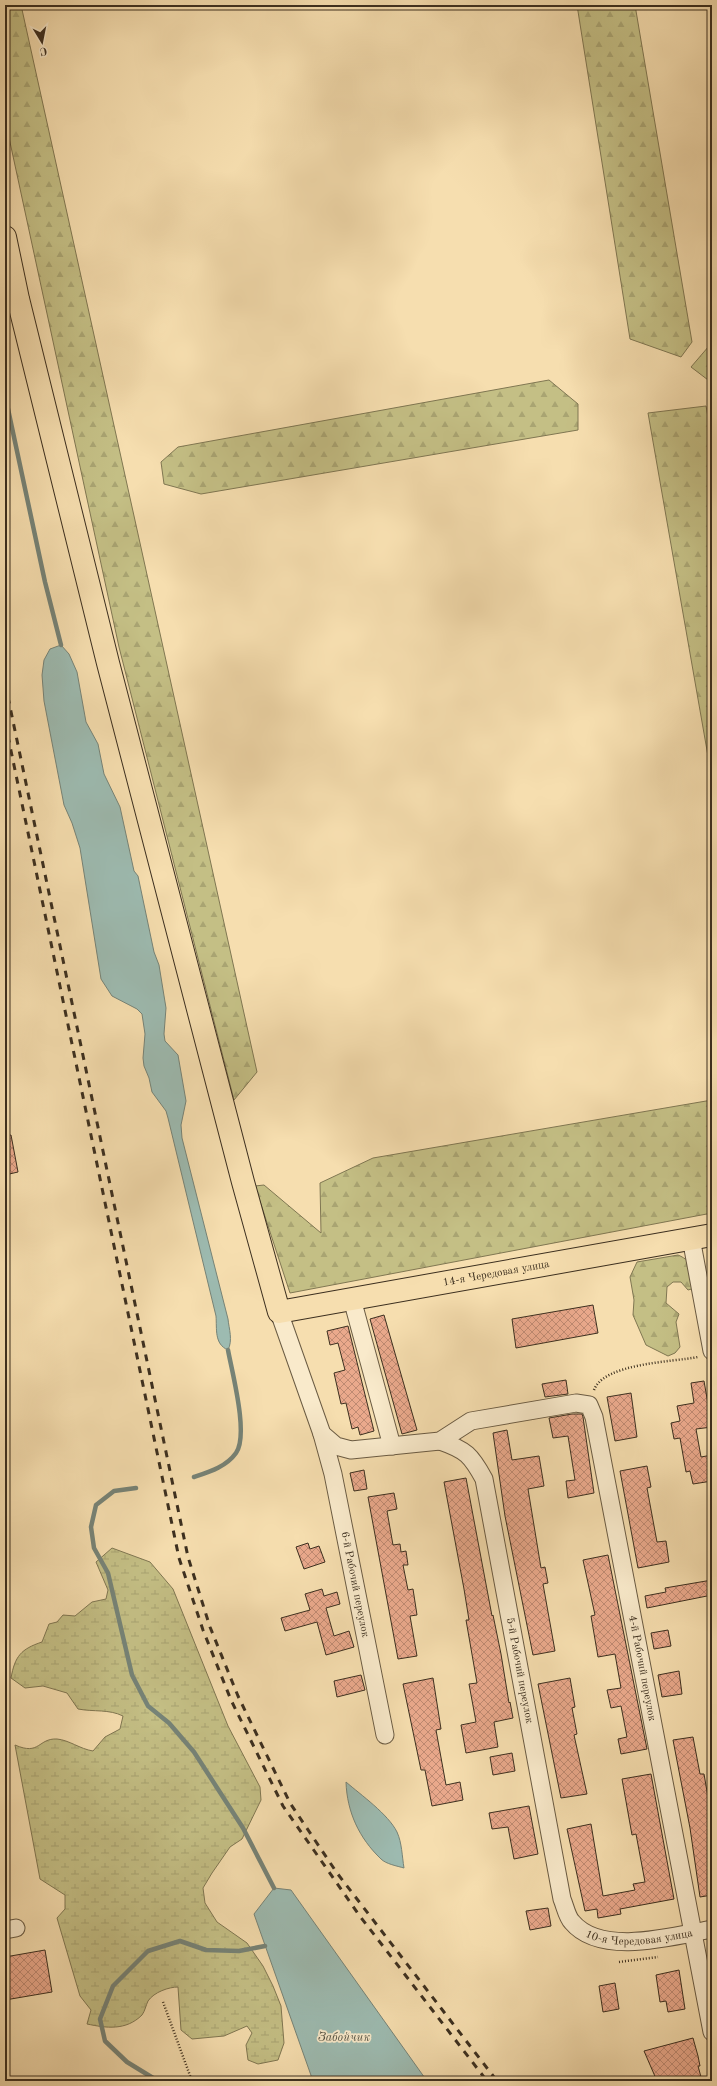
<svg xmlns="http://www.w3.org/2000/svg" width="717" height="2086" font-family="'Old Standard TT',serif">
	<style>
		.forest { fill: url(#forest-firs); stroke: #807752 }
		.wetland { fill: url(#wetland-marsh); stroke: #807752 }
		.water { fill: #9dbbb1; stroke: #768377 }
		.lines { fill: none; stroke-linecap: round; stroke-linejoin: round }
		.stream { stroke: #768377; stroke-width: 4.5 }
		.building { fill: url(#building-cross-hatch); stroke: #3c2f1f }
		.minor-casing { stroke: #6a5b43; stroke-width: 19 }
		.major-casing { stroke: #3c2f1f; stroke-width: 24 }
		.path { stroke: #3c2f1f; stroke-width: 2.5; stroke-dasharray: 1 2; stroke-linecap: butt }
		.minor { stroke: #f9eacb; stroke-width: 17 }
		.major { stroke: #f6deaf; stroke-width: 22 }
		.rail { stroke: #3c2f1f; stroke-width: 3; stroke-dasharray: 7 7; stroke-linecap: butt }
		.labels { text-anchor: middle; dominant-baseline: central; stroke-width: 3.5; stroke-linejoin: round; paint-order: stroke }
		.street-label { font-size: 11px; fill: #3c2f1f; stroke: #f9eacb }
		.water-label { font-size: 12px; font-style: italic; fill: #545244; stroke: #f9eacb }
	</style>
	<defs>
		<pattern id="forest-firs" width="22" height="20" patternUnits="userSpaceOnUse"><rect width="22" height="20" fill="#c4bf85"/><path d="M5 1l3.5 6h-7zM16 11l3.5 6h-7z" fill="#a9a472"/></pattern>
		<pattern id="wetland-marsh" width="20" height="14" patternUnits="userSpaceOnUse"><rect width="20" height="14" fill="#c4bf85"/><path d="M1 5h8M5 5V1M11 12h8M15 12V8" fill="none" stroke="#a9a472"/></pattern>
		<pattern id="building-cross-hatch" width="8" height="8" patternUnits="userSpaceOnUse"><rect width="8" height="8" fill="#eaa98c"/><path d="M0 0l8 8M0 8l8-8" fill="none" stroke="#bf8a72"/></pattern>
	</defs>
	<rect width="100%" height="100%" fill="#f6deaf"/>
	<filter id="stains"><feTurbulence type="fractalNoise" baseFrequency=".005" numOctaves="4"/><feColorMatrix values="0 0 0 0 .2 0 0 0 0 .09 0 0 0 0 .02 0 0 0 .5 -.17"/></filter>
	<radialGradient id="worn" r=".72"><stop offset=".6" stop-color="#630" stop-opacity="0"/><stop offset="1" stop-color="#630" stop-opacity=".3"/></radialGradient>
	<path class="forest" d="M5,5H21L257,1072L234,1100L119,647L5,119Z
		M577,5H635L692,342L681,357L630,339Z
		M709,346H712V383L691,367Z
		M549,380L578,404V430L201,494L164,484L161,462L178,447Z
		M706,406L712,439V779L648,413Z
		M712,1100V1213L290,1293L255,1186L264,1185L321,1233L320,1183L373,1158Z
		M678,1255C695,1262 693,1272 695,1288L688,1290L681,1282H673L667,1287L666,1303L679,1314L676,1322L680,1347L675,1353L668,1356L646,1345L633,1315L634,1300L630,1277L637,1262Z"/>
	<path class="wetland" d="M112,1548L150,1562L173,1589L228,1726L260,1787L261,1800L242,1839L230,1847L212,1873L203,1888L205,1903L217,1922L247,1943L263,1966L273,1986L281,2006L284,2043L278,2060L258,2064L248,2060L246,2045L252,2033L247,2026L224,2036L192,2039L181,2030L178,1987C169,1987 154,1992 148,2001C146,2005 145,2011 142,2015C126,2031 106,2028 87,2024L91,2010L80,1996L57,1918L65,1909V1895L40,1879L15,1745C40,1756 38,1738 57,1739C69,1740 80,1749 93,1751L105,1737L120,1729L123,1716C109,1709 94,1712 78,1709L67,1693L43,1686L25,1688L11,1678C15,1656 21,1649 42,1642L49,1624L57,1622L63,1615L75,1616L92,1602L106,1599L108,1590L96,1562Z"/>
	<path class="water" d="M61,645L69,654L77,672L86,722L98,744L104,774L120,807L134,871L138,876L154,952L159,965L166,1008L164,1034L165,1041L178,1055L186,1101L181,1125L182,1138L228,1319C229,1329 233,1340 228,1350C214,1344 217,1329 216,1316L168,1118L166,1111L152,1092L149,1078L144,1066L143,1058L145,1034L142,1014L137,1009L112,996L101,979L80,848L72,823L64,805L44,701L42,675L44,660L50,649Z
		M346,1782C361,1795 388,1814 397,1832C402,1843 402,1856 404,1868C397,1866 386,1864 381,1859C359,1838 347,1812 346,1782Z
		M274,1888L291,1890L427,2081H313L254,1914Z"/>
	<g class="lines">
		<path class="stream" d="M5,395L45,582L61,645
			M194,1477C209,1472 226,1467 236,1453C249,1435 232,1372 228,1350
			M136,1488L114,1491L96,1505L91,1527L94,1548L108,1573L132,1675L148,1706L169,1723L194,1752L243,1828L274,1888
			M158,2081L127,2062L105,2041L100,2019L113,1986L148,1951L180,1941L206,1950L239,1951L265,1946"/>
	</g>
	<path class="building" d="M11,1135L18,1172L5,1175V1136Z
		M593,1305L598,1333L516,1348L512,1319Z
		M384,1315L417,1430L402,1434L370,1319Z
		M348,1326L374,1431L360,1435L358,1427L352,1429L346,1403L341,1404L334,1373L345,1370L338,1343L330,1345L327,1331Z
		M566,1380L568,1394L545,1397L542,1384Z
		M704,1381L712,1427L696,1429L701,1457L712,1455V1481L693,1484L690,1471L686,1472L680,1438L674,1439L671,1423L680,1421L677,1406L694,1403L691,1383Z
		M631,1393L637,1437L615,1441L607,1397Z
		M572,1414H582L583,1417L594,1493L568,1498L566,1481L575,1480L568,1436L553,1438L549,1418Z
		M507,1430L512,1460L539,1456L544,1486L528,1489L541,1568L545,1567L548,1583L543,1584L555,1651L533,1655L505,1516L493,1433Z
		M647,1466L651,1487L647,1488L657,1542L666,1541L669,1562L638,1568L620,1471Z
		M364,1470L367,1489L354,1491L350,1473Z
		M466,1478L492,1616L493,1615L501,1654L509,1703L510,1702L513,1718L494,1722L498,1747L466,1753L461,1725L476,1722L469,1684L477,1683L466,1620H469L464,1589L444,1482Z
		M394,1493L397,1509L387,1511L393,1545L400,1544L401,1552L406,1551L408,1565H403L408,1590L413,1589L417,1615L410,1616L417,1656L398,1659L368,1497Z
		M308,1543L310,1549L319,1546L325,1562L304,1569L296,1547Z
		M608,1555L647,1749L621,1754L618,1739L627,1737L621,1706L611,1708L607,1690L621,1688L615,1654L598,1657L591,1616L595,1615L583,1560Z
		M712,1580V1595L647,1608L645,1596L666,1592L665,1588Z
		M322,1589L324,1596L337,1592L340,1604L326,1608L334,1636L349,1631L354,1647L326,1655L317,1622L285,1631L281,1618L310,1610L305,1594Z
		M668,1630L671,1646L654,1649L651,1633Z
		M679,1671L682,1694L662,1697L658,1675Z
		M361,1675L365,1690L337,1697L334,1681Z
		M433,1678L441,1729L436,1730L446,1785L460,1782L463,1800L432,1806L425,1770H421L403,1684Z
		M570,1678L575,1707L572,1708L577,1734L574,1735L587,1794L561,1798L538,1684Z
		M693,1737L700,1774H704L709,1803L712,1802V1895L700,1897L690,1828L673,1740Z
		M512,1753L515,1771L493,1775L490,1757Z
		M651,1774L674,1899L620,1909L621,1914L598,1918L597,1909L585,1911L567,1829L591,1824L603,1896L635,1890L633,1884L645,1882L636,1834L632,1835L622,1779Z
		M529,1806L538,1854L514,1859L508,1827L492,1829L489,1813Z
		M548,1908L551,1926L530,1930L526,1911Z
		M45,1950L52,1992L5,2000V1957Z
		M679,1970L685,2009L668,2012L666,2001L660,2002L656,1975Z
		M615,1983L619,2009L603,2012L599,1986Z
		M693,2038L698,2056L700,2066H698L701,2077L686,2081H657L644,2051Z"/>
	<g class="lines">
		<g class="minor-casing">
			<g id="minor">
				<path d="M691,1238L712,1351"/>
				<path d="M352,1299L392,1446"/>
				<path id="s1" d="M279,1312L322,1434L336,1446L351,1450L440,1441L471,1421L576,1403L589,1405L594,1417L712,2032"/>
				<path id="s2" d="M322,1434L333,1474L385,1735"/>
				<path id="s3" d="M440,1441C466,1450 471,1455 484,1479L562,1899C565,1906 567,1917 572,1922C601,1957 674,1936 712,1929"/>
				<path d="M5,1930L16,1928"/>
			</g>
		</g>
		<g class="major-casing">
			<g id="major">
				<path id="s4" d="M5,237L18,299L108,663L243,1182L279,1312L712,1235"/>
			</g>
		</g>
		<path class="path" d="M594,1390C604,1363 673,1362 698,1357
			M619,1962L658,1957
			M163,2002L192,2081"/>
		<use href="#minor" class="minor"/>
		<use href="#major" class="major"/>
		<path class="rail" d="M5,683L188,1557L210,1627L238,1696L290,1803L337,1873L497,2081
			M5,722L179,1558L203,1630L231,1700L283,1806L359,1915L487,2081"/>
	</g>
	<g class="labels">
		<g class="street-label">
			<text stroke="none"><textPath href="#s4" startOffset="1330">14-я Чередовая улица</textPath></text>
			<text stroke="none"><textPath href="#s2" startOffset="154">6-й Рабочий переулок</textPath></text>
			<text stroke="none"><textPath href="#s1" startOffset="678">4-й Рабочий переулок</textPath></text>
			<text stroke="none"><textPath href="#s3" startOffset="255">5-й Рабочий переулок</textPath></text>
			<text stroke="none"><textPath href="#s3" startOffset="585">10-я Чередовая улица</textPath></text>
		</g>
		<g class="water-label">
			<text x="344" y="2038">Забойчик</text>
		</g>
	</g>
	<rect width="717" height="2086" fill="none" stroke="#f6deaf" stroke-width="20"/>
	<rect x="6" y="6" width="705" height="2074" fill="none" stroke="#3c2f1f" stroke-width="2"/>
	<rect x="10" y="10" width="697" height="2066" fill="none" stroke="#3c2f1f"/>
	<g transform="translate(42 42) rotate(170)" stroke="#f9eacb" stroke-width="3" paint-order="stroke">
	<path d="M0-3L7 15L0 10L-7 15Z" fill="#3c2f1f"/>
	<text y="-6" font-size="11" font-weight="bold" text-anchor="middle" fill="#3c2f1f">С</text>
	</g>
	<rect width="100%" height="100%" filter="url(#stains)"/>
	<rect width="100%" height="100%" fill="url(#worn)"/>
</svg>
